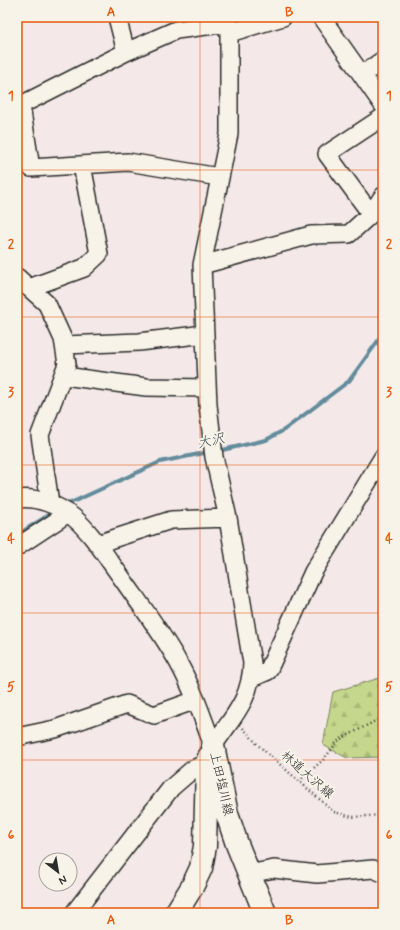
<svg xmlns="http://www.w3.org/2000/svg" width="400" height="930" font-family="Mynerve,'Klee One',sans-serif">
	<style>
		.forest { fill: url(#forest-firs); stroke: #78815c }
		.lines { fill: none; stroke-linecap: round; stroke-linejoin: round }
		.stream { stroke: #628b9c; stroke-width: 4 }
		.minor-casing { stroke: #2b2b2b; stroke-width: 20 }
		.major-casing { stroke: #2b2b2b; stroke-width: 25 }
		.path { stroke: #2b2b2b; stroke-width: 2.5; stroke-dasharray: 1 3; stroke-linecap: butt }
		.minor { stroke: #f7f3e8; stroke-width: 17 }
		.major { stroke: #f7f3e8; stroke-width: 22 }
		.grid { fill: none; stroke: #e8590c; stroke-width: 1; stroke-opacity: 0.55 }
		.labels { text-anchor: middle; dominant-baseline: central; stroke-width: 4; stroke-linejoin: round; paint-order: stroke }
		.street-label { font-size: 13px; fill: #2b2b2b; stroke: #f7f3e8 }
		.water-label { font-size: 14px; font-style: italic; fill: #42535a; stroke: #f7f3e8 }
		.neatline { fill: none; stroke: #e8590c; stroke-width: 1.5 }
		.grid-label { font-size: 13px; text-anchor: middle; font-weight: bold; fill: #e8590c }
	</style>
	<defs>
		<pattern id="forest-firs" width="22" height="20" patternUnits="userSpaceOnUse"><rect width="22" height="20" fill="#c4d78c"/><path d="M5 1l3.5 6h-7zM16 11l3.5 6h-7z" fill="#a9b979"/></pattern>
	</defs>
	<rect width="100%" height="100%" fill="#f4e9e8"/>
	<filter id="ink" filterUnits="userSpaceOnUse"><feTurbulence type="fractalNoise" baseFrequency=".025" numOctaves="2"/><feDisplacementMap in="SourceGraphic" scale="8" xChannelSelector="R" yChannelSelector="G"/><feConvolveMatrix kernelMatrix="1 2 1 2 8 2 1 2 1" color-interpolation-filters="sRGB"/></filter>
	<g filter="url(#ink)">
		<path class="forest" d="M383,677V757L347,758L323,745L333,692Z"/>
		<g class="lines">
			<path class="stream" d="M218,451L266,440L284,430L349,381L383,334
				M64,506L160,462L209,452
				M17,535L55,511"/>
			<g class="minor-casing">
				<path id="minor" d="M117,17L126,52
					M321,17L383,105
					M229,31H236L283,17
					M362,75L383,60
					M21,106L31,168L128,162L219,177
					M17,107L126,52L176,30L229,23
					M371,214L327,154L383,117
					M202,265L311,235L349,234L371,214L383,196
					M17,277L47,304L63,339L67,364L40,435L50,503
					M29,288L84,268L99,254L82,165
					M64,345L139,342L205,334
					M64,376L146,387L207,388
					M17,499C36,496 58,505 73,517C91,532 105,555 119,574C139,603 161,631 178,662C193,689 203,718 213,746
					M97,544L171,520L228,518
					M17,547L67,514
					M252,678L268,671L313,572L383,457
					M17,737L55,729L127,704L154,715L196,700
					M213,746C233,716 251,700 252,663L228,518L214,457L208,405L202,265L229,134V17
					M249,874L274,869L317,874L373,869L383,873
					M74,913L171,788L193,769L207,763"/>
			</g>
			<g class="major-casing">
				<path id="major" d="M213,746L227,814L237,844L265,913
					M176,913L192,887L201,868L205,846L207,763L209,757"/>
			</g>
			<path class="path" d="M243,728L258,745L334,812L352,817L383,815
				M299,781L324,759L339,740L383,717"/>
			<use href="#minor" class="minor"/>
			<use href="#major" class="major"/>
		</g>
	</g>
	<path class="grid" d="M200,17V913M17,170H383M17,317H383M17,465H383M17,613H383M17,760H383"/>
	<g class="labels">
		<g class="street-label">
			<text transform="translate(307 775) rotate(41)">林道大沢線</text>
			<text transform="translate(221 784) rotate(77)">上田塩川線</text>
		</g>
		<g class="water-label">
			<text transform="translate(211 441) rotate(-12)">大沢</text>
		</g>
	</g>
	<rect width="400" height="930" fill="none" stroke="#f7f3e8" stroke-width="44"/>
	<g transform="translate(58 872) rotate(149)"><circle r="19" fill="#f7f3e8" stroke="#a5a39c"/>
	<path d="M0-3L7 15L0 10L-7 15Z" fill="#2b2b2b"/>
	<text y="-6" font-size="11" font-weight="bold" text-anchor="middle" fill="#2b2b2b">N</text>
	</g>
	<rect x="22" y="22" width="356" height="886" class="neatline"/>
	<g class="grid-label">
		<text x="111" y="16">A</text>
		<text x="289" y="16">B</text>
		<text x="11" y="100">1</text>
		<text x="389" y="100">1</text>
		<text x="11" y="248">2</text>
		<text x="389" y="248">2</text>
		<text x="11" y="396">3</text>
		<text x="389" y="396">3</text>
		<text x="11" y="543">4</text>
		<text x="389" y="543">4</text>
		<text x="11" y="691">5</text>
		<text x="389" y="691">5</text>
		<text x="11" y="839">6</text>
		<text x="389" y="839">6</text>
		<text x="111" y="924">A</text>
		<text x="289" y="924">B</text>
	</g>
</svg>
